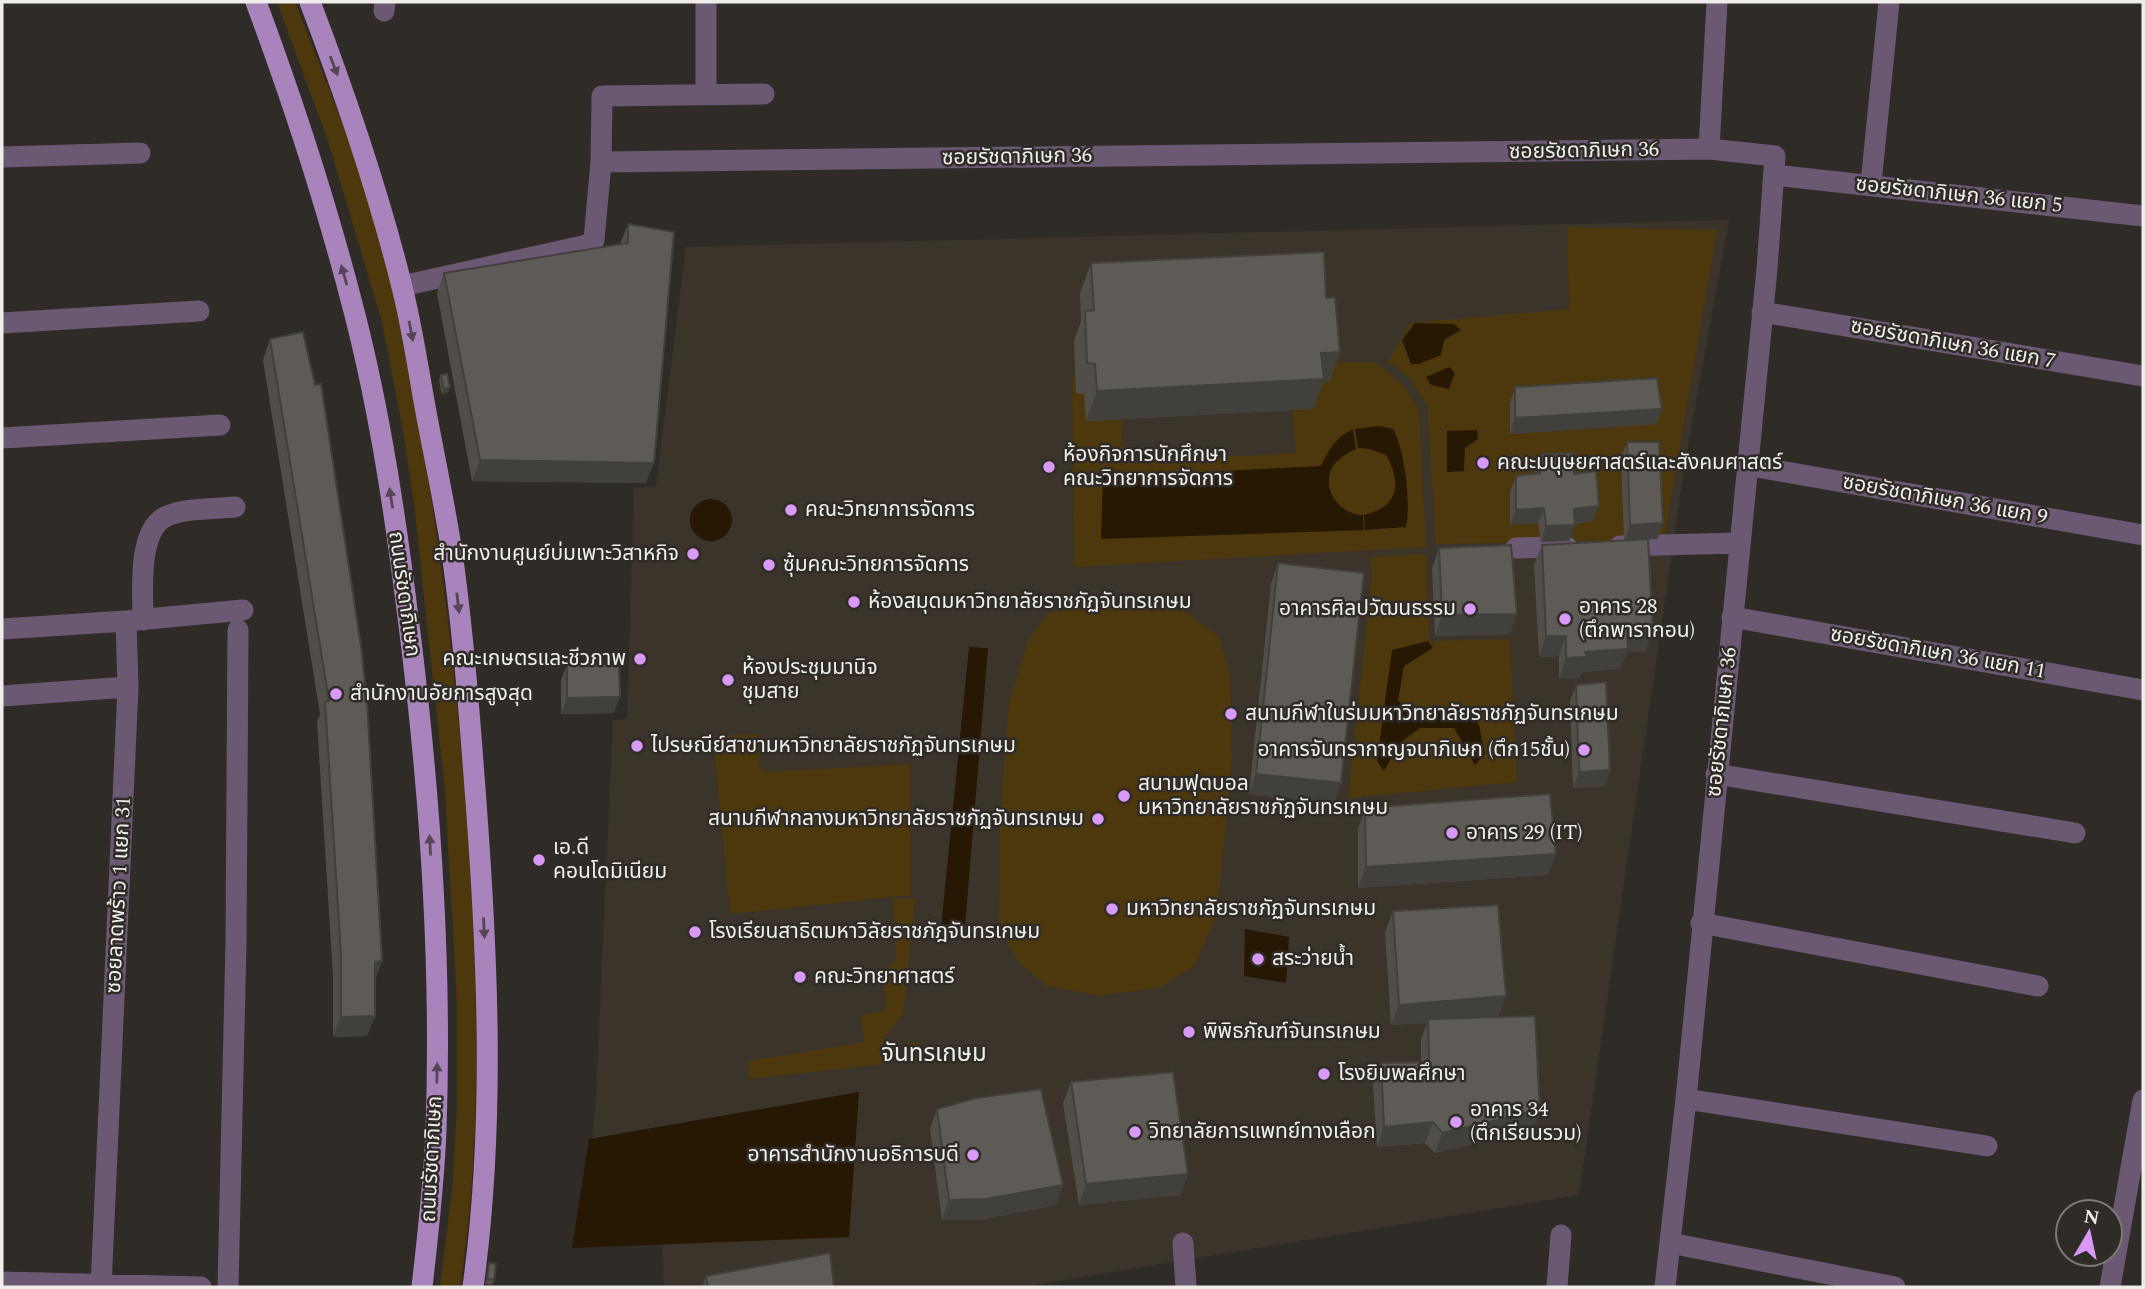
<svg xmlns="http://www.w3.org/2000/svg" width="2145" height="1289" font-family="Spectral,'Noto Sans Thai',serif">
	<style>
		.built { fill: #3a342a }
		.green { fill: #4d370c }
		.water { fill: #261802 }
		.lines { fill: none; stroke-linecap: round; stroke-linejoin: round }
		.minor { stroke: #6b5974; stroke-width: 21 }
		.major { stroke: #a983bb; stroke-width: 21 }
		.wall { fill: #514e4a }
		.shaded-wall { fill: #42403c }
		.building { fill: #5e5b56; stroke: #42403c; stroke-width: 2 }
		.oneway { fill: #544654 }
		.poi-dot { fill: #d99af7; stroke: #2f2c28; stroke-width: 2.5 }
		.labels { text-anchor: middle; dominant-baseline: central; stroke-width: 5; stroke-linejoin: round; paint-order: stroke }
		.street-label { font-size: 21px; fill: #f0eeeb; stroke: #2f2c28 }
		.poi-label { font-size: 21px; fill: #f0eeeb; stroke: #2f2c28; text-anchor: start }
		.quarter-label { font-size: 24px; fill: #f0eeeb; stroke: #2f2c28 }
	</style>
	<rect width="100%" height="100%" fill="#2f2c28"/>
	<path class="built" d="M1729,220L1684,468L1579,1195L1022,1287H664L662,1238L584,1236L596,1097L613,720L627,719L634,488L656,486L686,247Z"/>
	<path class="green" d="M277,2H295C328,87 364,173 386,262C395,298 402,335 409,372C436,511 454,653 465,795C477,959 485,1124 460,1287H440L452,1189L457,1105V1002L445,792L414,504L403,431L382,322L329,144Z
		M1567,227L1717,230L1664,540L1436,544L1427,405L1410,378L1388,362L1410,323L1569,309Z
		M1319,361L1376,363L1404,386L1419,410L1426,547L1074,567L1072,377L1120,375L1123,462L1296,453L1289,376Z
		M1426,554L1429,641L1510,639L1517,782L1348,798L1372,574L1370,557Z
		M1104,602L1184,611L1219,637L1230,674L1232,761L1217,915L1194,966L1161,987L1099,996L1046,986L1020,964L999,929L1000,815L1009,702L1029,638L1049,613Z
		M758,734L759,763L764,772L910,764L911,895L730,914L713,736Z
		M915,898L903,1015L883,1039L885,1064L749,1079L748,1061L864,1042L861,1015L884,1010L886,1002L883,983L888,979L887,967L896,961L893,899Z
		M902 1053a11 11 0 1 1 22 0a11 11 0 1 1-22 0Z"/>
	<path class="water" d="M1415,323L1454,324L1461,330L1444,340L1441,355L1419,364H1411L1402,340Z
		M1449,367L1455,373L1449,389L1431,385L1426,377Z
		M1380,426L1393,429C1405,451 1411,502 1406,527L1365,530L1364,515C1399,507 1402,483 1386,455L1370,449L1358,448L1355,429Z
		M1353,429L1356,449C1347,453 1339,458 1333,466C1320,488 1339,515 1363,515L1364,530L1101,539L1103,477L1321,466C1329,449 1336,437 1353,429Z
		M1477,430L1478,439L1465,448L1464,471L1447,472V431Z
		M690 520a21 21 0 1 1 42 0a21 21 0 1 1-42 0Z
		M1428,641L1433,648L1404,666L1398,701L1411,710L1447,707L1466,709L1479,725L1485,754L1475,765L1454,728H1420L1401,742L1384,771L1377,761L1392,650Z
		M969,647L988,648L965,926L941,928Z
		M1245,929L1289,937L1286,983L1244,976Z
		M859,1092L849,1237L572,1248L589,1139Z"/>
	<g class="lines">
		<path class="minor" d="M384,11L385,2
			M706,94V2
			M1709,149L1717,2
			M2,157L140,153
			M601,162L1709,149L1775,156L1767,269L1686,1099L1665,1287
			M1775,175L2143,216
			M1871,184L1889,2
			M402,286L587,245L594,240L601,162L602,96L764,94
			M1762,312L2143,376
			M2,323L199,311
			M2,438L220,425
			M1746,465L2143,535
			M1620,546L1739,543
			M1516,548L1567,547
			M1732,617L2143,690
			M143,620C143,593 137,532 165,517C183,508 215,509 235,507
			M2,629L126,621
			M2,696L128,687
			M1716,774L2075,833
			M1701,923L2038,986
			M1686,1099L1987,1146
			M1183,1243L1186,1287
			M1670,1243L1895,1287
			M2,1282L201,1287
			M101,1287L128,687L126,621L243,610
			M228,1287L236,943L238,630
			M1557,1287L1561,1235
			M2110,1287L2143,1100"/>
		<path class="major" d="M256,2C294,104 328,209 355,315C381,417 396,521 409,625C430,792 442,962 436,1130C434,1183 428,1235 422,1287
			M310,2C345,94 377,187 401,283C412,325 418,369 426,412C435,461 446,510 453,560C464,641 470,721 476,802C488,963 495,1127 473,1287"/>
	</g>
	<path class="wall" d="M628,224L646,483L472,481L437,293L444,273L620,244Z
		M1091,263L1326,298L1340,352L1329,382H1323L1313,409L1086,421L1084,394L1076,393L1074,341L1081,321L1080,293Z
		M270,339L375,980V1016L367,1036L333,1037V976L317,722L320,714L263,360Z
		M441,375L450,387L448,392L442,394L439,380Z
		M1515,387L1662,409L1656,424L1510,434V403Z
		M1627,442L1663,523L1657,539H1648L1646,651L1627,652L1620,669L1582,672L1579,678L1559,679V656L1539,657L1534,565L1542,545L1624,540L1621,458Z
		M1541,454L1574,474L1593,521L1575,524L1569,541L1541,542L1538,523L1510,525V492L1516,476L1535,473V469Z
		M1439,548L1510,634L1435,636L1432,568Z
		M1278,563L1341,783L1334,803L1249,794L1271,584Z
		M567,665L614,713L561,714V680Z
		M1576,685L1610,770L1605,786L1573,788L1570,701Z
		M1365,808L1548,875L1358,888V829Z
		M1393,911L1506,996L1498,1017L1540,1110L1533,1130L1435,1153L1425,1143L1377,1147L1373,1084L1381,1063L1421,1062V1039L1427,1023L1391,1025L1385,932Z
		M1071,1082L1181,1195L1079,1205L1063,1103Z
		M937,1109L1063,1185L1056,1205L979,1220H942L930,1129Z
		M489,1263L494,1280L492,1285L485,1284Z
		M706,1276L834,1287H702Z"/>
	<path class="shaded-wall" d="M1340,352L1329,382H1323L1313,409L1086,421L1097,391L1321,353Z
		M450,387L448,392L442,394L444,389Z
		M1662,409L1656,424L1510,434L1515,418Z
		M480,460L654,463L646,483L472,481Z
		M1599,506L1593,521L1568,524L1574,509Z
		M1544,508L1538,523L1510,525L1516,510Z
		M1663,523L1657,539L1624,541L1630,525Z
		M1575,525L1569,541L1541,542L1546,526Z
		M1517,614L1510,634L1435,636L1442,615Z
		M1627,631H1653L1646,651L1627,652L1620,669L1582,672L1579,678L1559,679L1566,658L1585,652Z
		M1546,636H1566L1559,656L1539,657Z
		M620,697L614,713L561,714L567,698Z
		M1610,770L1605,786L1573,788L1579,772Z
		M1256,774L1341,783L1334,803L1249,794Z
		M1556,854L1548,875L1358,888L1366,867Z
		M382,961L375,981V962Z
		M1506,996L1498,1017L1428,1019L1427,1023L1391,1025L1399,1005Z
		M375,1016L367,1036L333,1037L341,1017Z
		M1540,1110L1533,1130L1435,1153L1442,1133Z
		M1433,1122L1425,1143L1377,1147L1384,1127Z
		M1188,1174L1181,1195L1079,1205L1086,1184Z
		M1063,1185L1056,1205L979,1220H942L949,1200Z"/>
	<path class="building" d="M628,224L674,232L654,463L480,460L444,273L628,243Z
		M1324,252L1326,298L1335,297L1340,352L1321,353L1324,379L1097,391L1095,364L1087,363L1085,311L1094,310L1091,263Z
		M303,332L315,385L321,384L361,646L367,702L382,961L375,962V1016L341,1017V955L325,702L329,701L270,339Z
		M447,374L450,387L444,389L441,375Z
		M1657,378L1662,409L1515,418V387Z
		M1627,442H1659L1663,523L1630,525Z
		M1573,453L1574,474L1596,471L1599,506L1574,509L1575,525L1546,526L1544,508L1516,510V476L1540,473L1541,454Z
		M1648,539L1653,631H1627L1628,649L1585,652L1587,657L1566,658V636H1546L1542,545Z
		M1511,545L1517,614L1442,615L1439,548Z
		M1278,563L1364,573L1341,783L1256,774Z
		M619,664L620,697L567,698V665Z
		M1606,682L1610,770L1579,772L1576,685Z
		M1550,794L1556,854L1366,867L1365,808Z
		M1498,905L1506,996L1399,1005L1393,911Z
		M1535,1016L1540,1110L1442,1133L1433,1122L1384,1127L1381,1063L1429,1062L1428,1019Z
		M1173,1072L1188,1174L1086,1184L1071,1082Z
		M1041,1089L1063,1185L986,1199L949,1200L937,1109L976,1098Z
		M830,1253L834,1287H708L706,1276Z
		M489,1263L496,1264L494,1280L487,1279Z"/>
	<defs><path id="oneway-solid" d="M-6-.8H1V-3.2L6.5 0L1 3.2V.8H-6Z" transform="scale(1.75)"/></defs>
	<g class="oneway">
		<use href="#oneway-solid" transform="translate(334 66) rotate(69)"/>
		<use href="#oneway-solid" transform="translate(344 275) rotate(-106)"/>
		<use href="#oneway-solid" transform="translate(411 331) rotate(79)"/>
		<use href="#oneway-solid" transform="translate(391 498) rotate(-99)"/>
		<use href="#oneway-solid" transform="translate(458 603) rotate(83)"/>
		<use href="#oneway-solid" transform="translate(430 845) rotate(-93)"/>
		<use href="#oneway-solid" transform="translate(484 928) rotate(87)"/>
		<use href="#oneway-solid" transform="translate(437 1073) rotate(-89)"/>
	</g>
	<g class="poi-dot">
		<circle cx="1483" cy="463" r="7"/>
		<circle cx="1049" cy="467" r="7"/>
		<circle cx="791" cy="510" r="7"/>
		<circle cx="693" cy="554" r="7"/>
		<circle cx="769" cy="565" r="7"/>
		<circle cx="854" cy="602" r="7"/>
		<circle cx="1470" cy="609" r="7"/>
		<circle cx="1565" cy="619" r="7"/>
		<circle cx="640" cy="659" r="7"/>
		<circle cx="728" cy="680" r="7"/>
		<circle cx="336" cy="694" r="7"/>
		<circle cx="1231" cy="714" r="7"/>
		<circle cx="637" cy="746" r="7"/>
		<circle cx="1584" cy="750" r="7"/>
		<circle cx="1124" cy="796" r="7"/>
		<circle cx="1098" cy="819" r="7"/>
		<circle cx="1452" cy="833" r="7"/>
		<circle cx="539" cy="860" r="7"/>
		<circle cx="1112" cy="909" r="7"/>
		<circle cx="695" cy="932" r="7"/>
		<circle cx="1258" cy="959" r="7"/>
		<circle cx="800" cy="977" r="7"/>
		<circle cx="1189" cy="1032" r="7"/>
		<circle cx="1324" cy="1074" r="7"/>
		<circle cx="1456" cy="1122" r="7"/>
		<circle cx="1135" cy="1132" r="7"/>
		<circle cx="973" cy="1155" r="7"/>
	</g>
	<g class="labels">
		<g class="street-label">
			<text transform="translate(1584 151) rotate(-1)">ซอยรัชดาภิเษก 36</text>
			<text transform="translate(1017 157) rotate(-1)">ซอยรัชดาภิเษก 36</text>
			<text transform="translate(1959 195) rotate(6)">ซอยรัชดาภิเษก 36 แยก 5</text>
			<text transform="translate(1953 344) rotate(10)">ซอยรัชดาภิเษก 36 แยก 7</text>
			<text transform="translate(1945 500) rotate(10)">ซอยรัชดาภิเษก 36 แยก 9</text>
			<text transform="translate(404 594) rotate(82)">ถนนรัชดาภิเษก</text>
			<text transform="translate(1938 653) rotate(10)">ซอยรัชดาภิเษก 36 แยก 11</text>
			<text transform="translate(1722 722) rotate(-84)">ซอยรัชดาภิเษก 36</text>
			<text transform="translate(119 895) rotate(-87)">ซอยลาดพร้าว 1 แยก 31</text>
			<text transform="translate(432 1159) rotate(-87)">ถนนรัชดาภิเษก</text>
		</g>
		<g class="poi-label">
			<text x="1063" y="455">ห้องกิจการนักศึกษา<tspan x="1063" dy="24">คณะวิทยาการจัดการ</tspan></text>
			<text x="1497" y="463">คณะมนุษยศาสตร์และสังคมศาสตร์</text>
			<text x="805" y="510">คณะวิทยาการจัดการ</text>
			<text x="679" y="554" text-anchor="end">สำนักงานศูนย์บ่มเพาะวิสาหกิจ</text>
			<text x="783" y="565">ซุ้มคณะวิทยการจัดการ</text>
			<text x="868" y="602">ห้องสมุดมหาวิทยาลัยราชภัฏจันทรเกษม</text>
			<text x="1579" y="607">อาคาร 28<tspan x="1579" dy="24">(ตึกพารากอน)</tspan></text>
			<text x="1456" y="609" text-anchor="end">อาคารศิลปวัฒนธรรม</text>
			<text x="626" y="659" text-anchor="end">คณะเกษตรและชีวภาพ</text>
			<text x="742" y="668">ห้องประชุมมานิจ<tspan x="742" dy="24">ชุมสาย</tspan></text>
			<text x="350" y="694">สำนักงานอัยการสูงสุด</text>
			<text x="1245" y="714">สนามกีฬาในร่มมหาวิทยาลัยราชภัฏจันทรเกษม</text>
			<text x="651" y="746">ไปรษณีย์สาขามหาวิทยาลัยราชภัฏจันทรเกษม</text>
			<text x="1570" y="750" text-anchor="end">อาคารจันทรากาญจนาภิเษก (ตึก15ชั้น)</text>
			<text x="1138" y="784">สนามฟุตบอล<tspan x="1138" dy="24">มหาวิทยาลัยราชภัฏจันทรเกษม</tspan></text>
			<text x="1084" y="819" text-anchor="end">สนามกีฬากลางมหาวิทยาลัยราชภัฏจันทรเกษม</text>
			<text x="1466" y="833">อาคาร 29 (IT)</text>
			<text x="553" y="848">เอ.ดี<tspan x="553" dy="24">คอนโดมิเนียม</tspan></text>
			<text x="1126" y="909">มหาวิทยาลัยราชภัฏจันทรเกษม</text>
			<text x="709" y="932">โรงเรียนสาธิตมหาวิลัยราชภัฎจันทรเกษม</text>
			<text x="1272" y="959">สระว่ายน้ำ</text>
			<text x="814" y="977">คณะวิทยาศาสตร์</text>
			<text x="1203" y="1032">พิพิธภัณฑ์จันทรเกษม</text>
			<text x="1338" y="1074">โรงยิมพลศึกษา</text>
			<text x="1470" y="1110">อาคาร 34<tspan x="1470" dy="24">(ตึกเรียนรวม)</tspan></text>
			<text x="1149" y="1132">วิทยาลัยการแพทย์ทางเลือก</text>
			<text x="959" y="1155" text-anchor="end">อาคารสำนักงานอธิการบดี</text>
		</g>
		<g class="quarter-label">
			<text x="934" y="1054">จันทรเกษม</text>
		</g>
	</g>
	<rect width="2145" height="1289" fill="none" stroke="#f0eeeb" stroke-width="7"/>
	<g transform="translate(2089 1233) rotate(9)"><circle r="33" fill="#2f2c28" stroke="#7c7a76" stroke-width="2"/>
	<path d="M0-5L12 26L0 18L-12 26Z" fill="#d99af7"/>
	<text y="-10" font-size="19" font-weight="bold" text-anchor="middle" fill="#f0eeeb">N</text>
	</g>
</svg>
